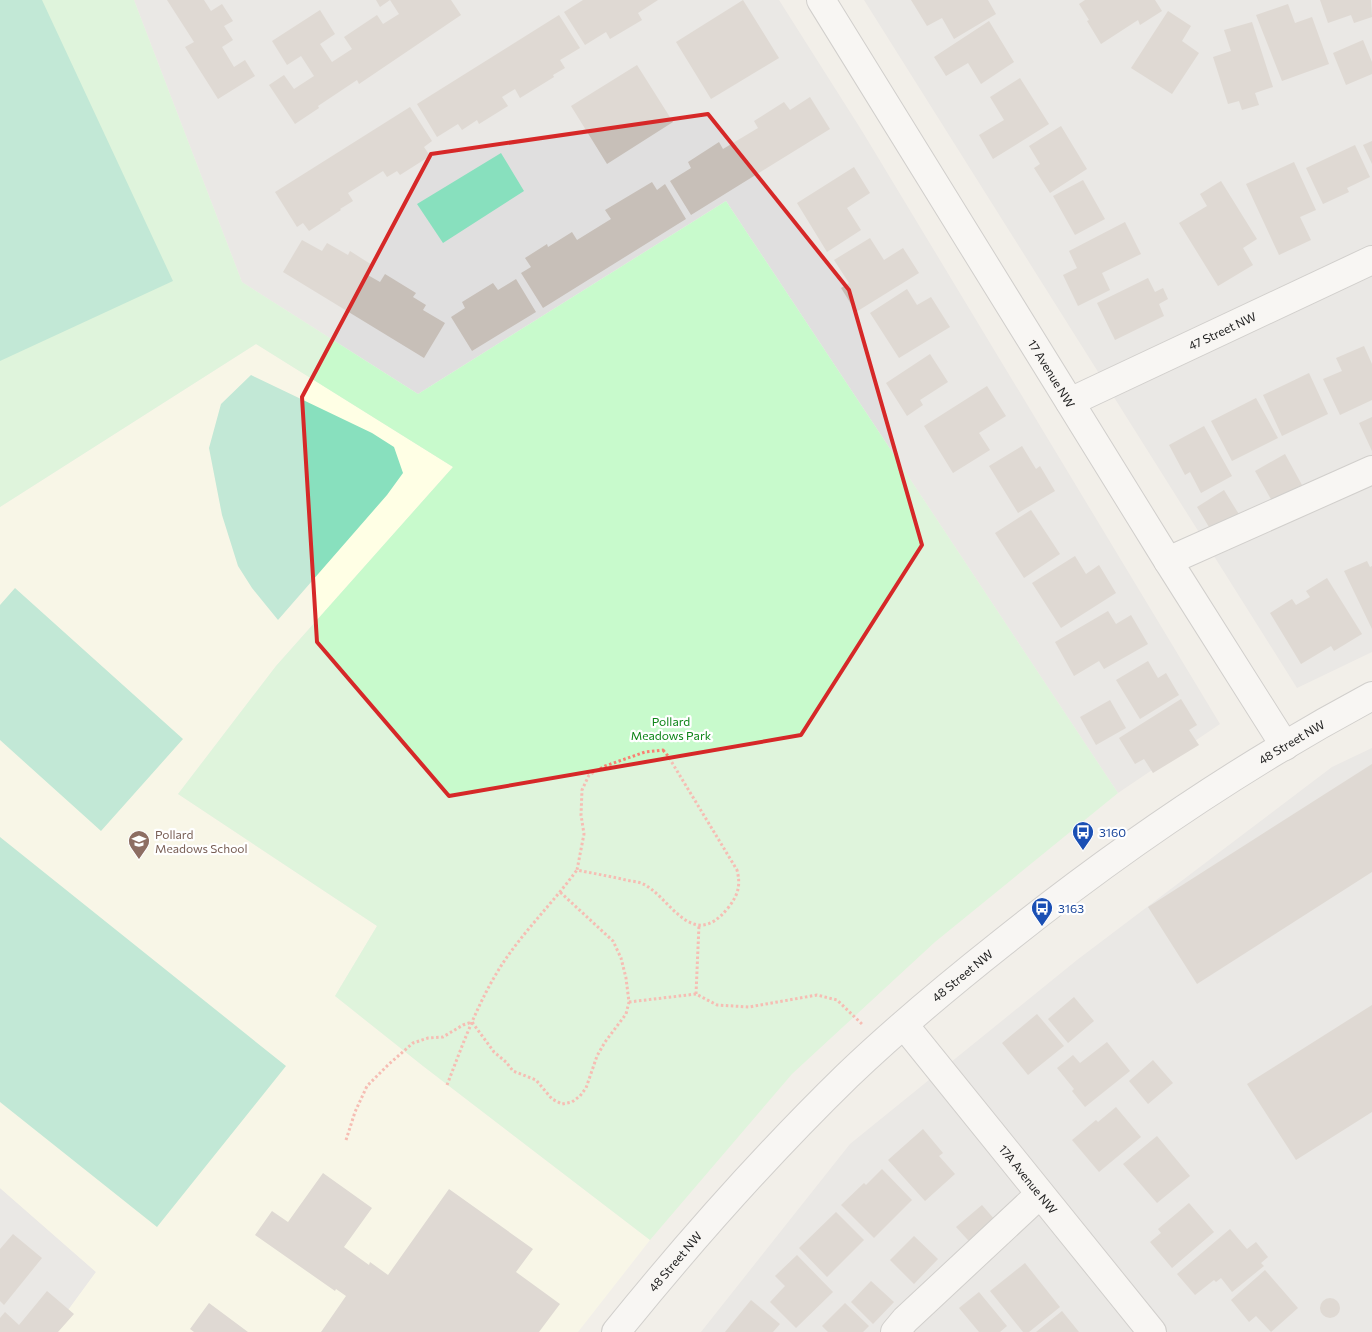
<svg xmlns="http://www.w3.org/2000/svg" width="1372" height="1332" font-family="Commissioner,sans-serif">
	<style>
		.residential { fill: #e0dfdf }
		.education { fill: #ffffe5 }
		.park { fill: #c8facc }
		.pitch { fill: #88e0be }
		.building { fill: #c7bfb8 }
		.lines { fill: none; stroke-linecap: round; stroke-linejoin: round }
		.minor-casing { stroke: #a9a9a9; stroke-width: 30 }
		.path { stroke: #fa8072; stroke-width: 3; stroke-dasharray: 2.5 2.5; stroke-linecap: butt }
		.minor { stroke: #fff; stroke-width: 28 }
		.marked { fill: none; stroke: #d62828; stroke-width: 4; stroke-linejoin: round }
		.labels { text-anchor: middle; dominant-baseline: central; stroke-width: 4.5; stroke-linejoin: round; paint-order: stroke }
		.street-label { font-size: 12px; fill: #222; stroke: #fff }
		.park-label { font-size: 12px; fill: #0c8416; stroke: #fff }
		.transit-label { font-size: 12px; fill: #164399; stroke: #fff; text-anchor: start }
		.education-label { font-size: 12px; fill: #785e54; stroke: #fff; text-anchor: start }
	</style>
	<rect width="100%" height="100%" fill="#f2efe9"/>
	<path class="residential" d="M134,0H779L862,131L1220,724L1118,793L726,201L418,394L242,282Z
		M864,0H1372V652L1297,688Z
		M1372,748V1332H701L850,1144L1077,960L1332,767Z
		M0,1188L96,1272L52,1332H0Z"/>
	<path class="education" d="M256,344L453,467L276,666L178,794L377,926L335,996L423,1066L650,1240L578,1332H52L96,1272L0,1188V507Z"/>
	<path class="park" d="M0,0H134L242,282L418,394L726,201L1118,793L935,942L792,1074L650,1240L423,1066L335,996L377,926L178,794L276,666L453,467L256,344L0,507Z"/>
	<path class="pitch" d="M0,0H42L173,281L0,361Z
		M501,153L524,191L443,243L417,204Z
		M251,375L372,433L394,447L403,473L387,495L278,620L252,588L238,566L222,515L209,448L221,404Z
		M15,588L183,739L101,831L0,740V605Z
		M0,837L286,1066L157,1227L0,1102Z"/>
	<path class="building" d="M167,0H204L211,11L222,4L233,21L224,26L233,40L222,47L234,67L245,60L255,76L218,99L185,47L194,42Z
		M376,0H451L461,15L359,84L357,80L318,106L319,108L295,124L269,85L284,75L294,89L314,76L301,56L287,65L272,41L320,10L335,34L320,44L332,62L352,49L344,37L377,15L383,24L399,14L390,0L380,7Z
		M583,0H658L638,13L642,20L610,39L606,32L585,45L564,12Z
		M743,0L779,58L711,99L676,42Z
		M911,0H988L996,14L954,39L942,18L927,26Z
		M1085,0H1155L1162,11L1140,25L1138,20L1101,44L1087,21L1089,20L1079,4Z
		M1320,0H1371L1372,17L1354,23L1351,15L1328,23Z
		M1288,4L1295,23L1312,17L1329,64L1282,81L1256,15Z
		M1168,11L1191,26L1182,41L1199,53L1172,94L1131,68Z
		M559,15L580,48L560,60L565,68L553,75L554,77L520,98L515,89L502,97L508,106L479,124L477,120L462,130L458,124L437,137L417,104Z
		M989,21L1014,62L981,84L968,63L946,76L934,57Z
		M1252,22L1273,87L1255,93L1259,105L1242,110L1239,101L1228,104L1213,57L1231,51L1224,30Z
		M1363,40L1372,62V74L1346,85L1333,53Z
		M637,65L673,122L607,164L571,106Z
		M1020,78L1049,124L993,159L979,135L1004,120L990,97Z
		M810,97L830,129L691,215L670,181L691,168L688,162L719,142L723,149L758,128L754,121L784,102L790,110Z
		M410,107L432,141L424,147L430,156L400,175L397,171L387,177L383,171L348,193L353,201L340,209L341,210L309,231L303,223L297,227L275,192Z
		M1061,126L1087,169L1050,193L1034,168L1040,164L1029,146Z
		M1372,141V164L1363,145Z
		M1355,145L1370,177L1347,188L1349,192L1323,204L1306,168Z
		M1294,162L1316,210L1300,217L1311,240L1279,255L1246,184Z
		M854,167L870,193L847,208L861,230L827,252L797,203Z
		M1083,180L1105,219L1075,235L1053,196Z
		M1221,181L1257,239L1243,248L1253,265L1218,286L1179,223L1207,206L1200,194Z
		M652,182L657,190L665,184L686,219L543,308L521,273L531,267L525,258L547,244L548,247L572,232L577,240L611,219L605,210Z
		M1125,222L1141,254L1102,273L1110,290L1078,306L1063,275L1077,268L1069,251Z
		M870,238L884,260L903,248L919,273L856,312L841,288L849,283L834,260Z
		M302,240L322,251L327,243L348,255L350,251L372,265L366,274L380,282L385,274L416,293L413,297L426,305L423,310L445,323L424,358L283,272Z
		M1148,278L1155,292L1163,288L1168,299L1159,304L1164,316L1115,340L1097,303Z
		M516,279L536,312L472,351L451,317L465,308L462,302L493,283L498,290Z
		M907,289L917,305L931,297L950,327L899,358L870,313Z
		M1364,346L1372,364V400L1340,415L1323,379L1342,371L1336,358Z
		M930,354L948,382L920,400L923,405L907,416L886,383Z
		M1309,373L1328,414L1282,436L1263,395Z
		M987,386L1006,416L979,433L990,450L953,473L924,426Z
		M1256,398L1278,438L1232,461L1211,421Z
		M1372,417V451L1359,423Z
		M1204,426L1232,476L1201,493L1190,472L1185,475L1169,445Z
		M1022,446L1036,469L1040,466L1055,491L1018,513L989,466Z
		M1285,454L1302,485L1272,501L1255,471Z
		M1224,490L1240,516L1212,532L1197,507Z
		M1031,510L1060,554L1024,578L995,533Z
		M1075,556L1086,574L1099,565L1116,593L1061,628L1032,583Z
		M1367,561L1370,567L1372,566V629L1344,571Z
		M1327,578L1362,634L1334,651L1331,646L1301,664L1270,613L1292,599L1296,605L1310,597L1306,591Z
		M1108,611L1116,624L1131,615L1148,644L1104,669L1099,661L1074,676L1055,642Z
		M1148,661L1158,678L1166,673L1179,695L1140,719L1116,680Z
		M1181,699L1197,725L1189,730L1199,745L1153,773L1144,759L1135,764L1119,738Z
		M1110,700L1126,728L1096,745L1080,717Z
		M1372,764V872L1197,984L1148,907Z
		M1074,997L1094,1021L1068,1043L1048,1019Z
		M1372,1005V1112L1296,1160L1247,1084Z
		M1037,1014L1064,1046L1028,1075L1002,1043Z
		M1107,1042L1130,1071L1085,1107L1072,1091L1074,1089L1057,1068L1073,1055L1080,1063Z
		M1153,1060L1173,1083L1148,1104L1129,1081Z
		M1116,1107L1141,1137L1099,1172L1072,1140L1096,1120L1098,1122Z
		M923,1129L943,1153L939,1156L955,1174L925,1201L888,1160Z
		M1157,1136L1190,1176L1157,1203L1123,1164Z
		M882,1169L912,1200L874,1238L841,1205L864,1183L866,1185Z
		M323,1173L372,1208L344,1247L369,1265L370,1262L388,1275L449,1189L533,1249L516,1272L560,1304L539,1332H321L346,1296L336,1289L335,1291L255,1235L272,1211L288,1222Z
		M1189,1203L1214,1232L1172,1268L1150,1242L1161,1233L1158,1229Z
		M982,1205L1002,1228L977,1250L956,1227Z
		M836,1212L864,1240L827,1277L799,1248Z
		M1230,1229L1247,1249L1256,1242L1268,1257L1261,1263L1264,1266L1232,1292L1221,1278L1216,1282L1214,1280L1195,1295L1177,1274Z
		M13,1234L42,1258L4,1305L0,1301V1249Z
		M914,1236L938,1259L914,1284L890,1260Z
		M797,1255L833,1292L796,1328L770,1302L785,1286L775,1276Z
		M1025,1263L1060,1307L1029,1332H1023L990,1291Z
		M1265,1270L1298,1308L1271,1332L1256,1316L1249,1322L1231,1300Z
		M871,1281L894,1302L873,1324L851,1302Z
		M47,1291L74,1314L58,1332H0V1318L5,1312L19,1325Z
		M979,1292L1007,1326L1000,1332H979L959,1308Z
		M1320 1308a10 10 0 1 1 20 0a10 10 0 1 1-20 0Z
		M751,1300L780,1324L773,1332H725Z
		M209,1303L248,1332H194L190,1329Z
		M845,1303L869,1326L863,1332H828L822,1326Z
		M1062,1311L1079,1332H1036Z"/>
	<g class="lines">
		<g class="minor-casing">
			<g id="minor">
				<path id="s1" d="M821,0L1168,561L1285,746"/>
				<path id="s2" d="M1070,402L1372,260"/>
				<path d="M1168,561L1372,470"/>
				<path id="s3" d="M904,1025L1152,1332"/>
				<path id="s4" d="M616,1332C688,1243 764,1157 847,1076C896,1029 949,985 1002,943C1118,850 1241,766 1372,696"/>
				<path d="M895,1332L905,1320L1040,1194"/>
			</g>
		</g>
		<path class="path" d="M663,750L668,756L737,870C741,886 738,895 728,908C691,954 669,894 641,883C635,881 628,881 622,879C607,876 592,873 577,870L584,834L581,815L582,790L589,775L605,766L645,752Z
			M696,994L699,925
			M629,1002L696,994L717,1005L749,1007L817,995L837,1000L863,1025
			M447,1085C464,1041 480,996 507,957C528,927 555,900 577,870
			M346,1140L355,1112L367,1086L389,1064L413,1043L428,1038L443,1037L463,1025L472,1022L494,1052L506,1062L513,1071L536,1080L552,1099L562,1104L572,1102L580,1096L586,1088L597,1056L605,1042L626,1014L629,1002L626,978L621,958L613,941L560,892"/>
		<use href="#minor" class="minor"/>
	</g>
	<path d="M0 0H1372V1332H0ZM708,114L849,290L922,545L801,735L449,796L317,642L302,397L431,154Z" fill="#f2efe9" fill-opacity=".55" fill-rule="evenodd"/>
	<path class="marked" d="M708,114L849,290L922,545L801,735L449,796L317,642L302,397L431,154Z"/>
	<defs>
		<g id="bus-pin" transform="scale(1.125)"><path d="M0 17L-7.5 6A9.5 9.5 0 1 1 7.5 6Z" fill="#1a4fb4" stroke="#fff"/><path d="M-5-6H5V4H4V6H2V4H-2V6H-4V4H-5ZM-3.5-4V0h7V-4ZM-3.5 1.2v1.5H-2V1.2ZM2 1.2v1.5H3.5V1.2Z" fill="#fff"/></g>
		<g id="school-pin" transform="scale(1.125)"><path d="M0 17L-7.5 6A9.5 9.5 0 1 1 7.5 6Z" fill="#8d6e63" stroke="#fff"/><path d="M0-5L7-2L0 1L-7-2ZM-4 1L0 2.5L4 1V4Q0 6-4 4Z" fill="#fff"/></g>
	</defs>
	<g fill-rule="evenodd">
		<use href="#bus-pin" x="1083" y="832"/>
		<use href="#school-pin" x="139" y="841"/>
		<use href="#bus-pin" x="1042" y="908"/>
	</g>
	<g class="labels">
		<g class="street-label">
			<text stroke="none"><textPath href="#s2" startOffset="168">47 Street NW</textPath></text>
			<text stroke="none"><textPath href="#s1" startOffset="439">17 Avenue NW</textPath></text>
			<text stroke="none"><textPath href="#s4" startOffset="902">48 Street NW</textPath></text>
			<text stroke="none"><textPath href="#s4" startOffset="498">48 Street NW</textPath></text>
			<text stroke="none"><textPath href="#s3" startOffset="198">17A Avenue NW</textPath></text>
			<text stroke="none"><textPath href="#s4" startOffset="92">48 Street NW</textPath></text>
		</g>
		<g class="park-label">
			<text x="671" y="721">Pollard<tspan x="671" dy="14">Meadows Park</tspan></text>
		</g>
		<g class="transit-label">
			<text x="1099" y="832">3160</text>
			<text x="1058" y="908">3163</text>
		</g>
		<g class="education-label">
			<text x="155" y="834">Pollard<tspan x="155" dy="14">Meadows School</tspan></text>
		</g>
	</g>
</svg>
